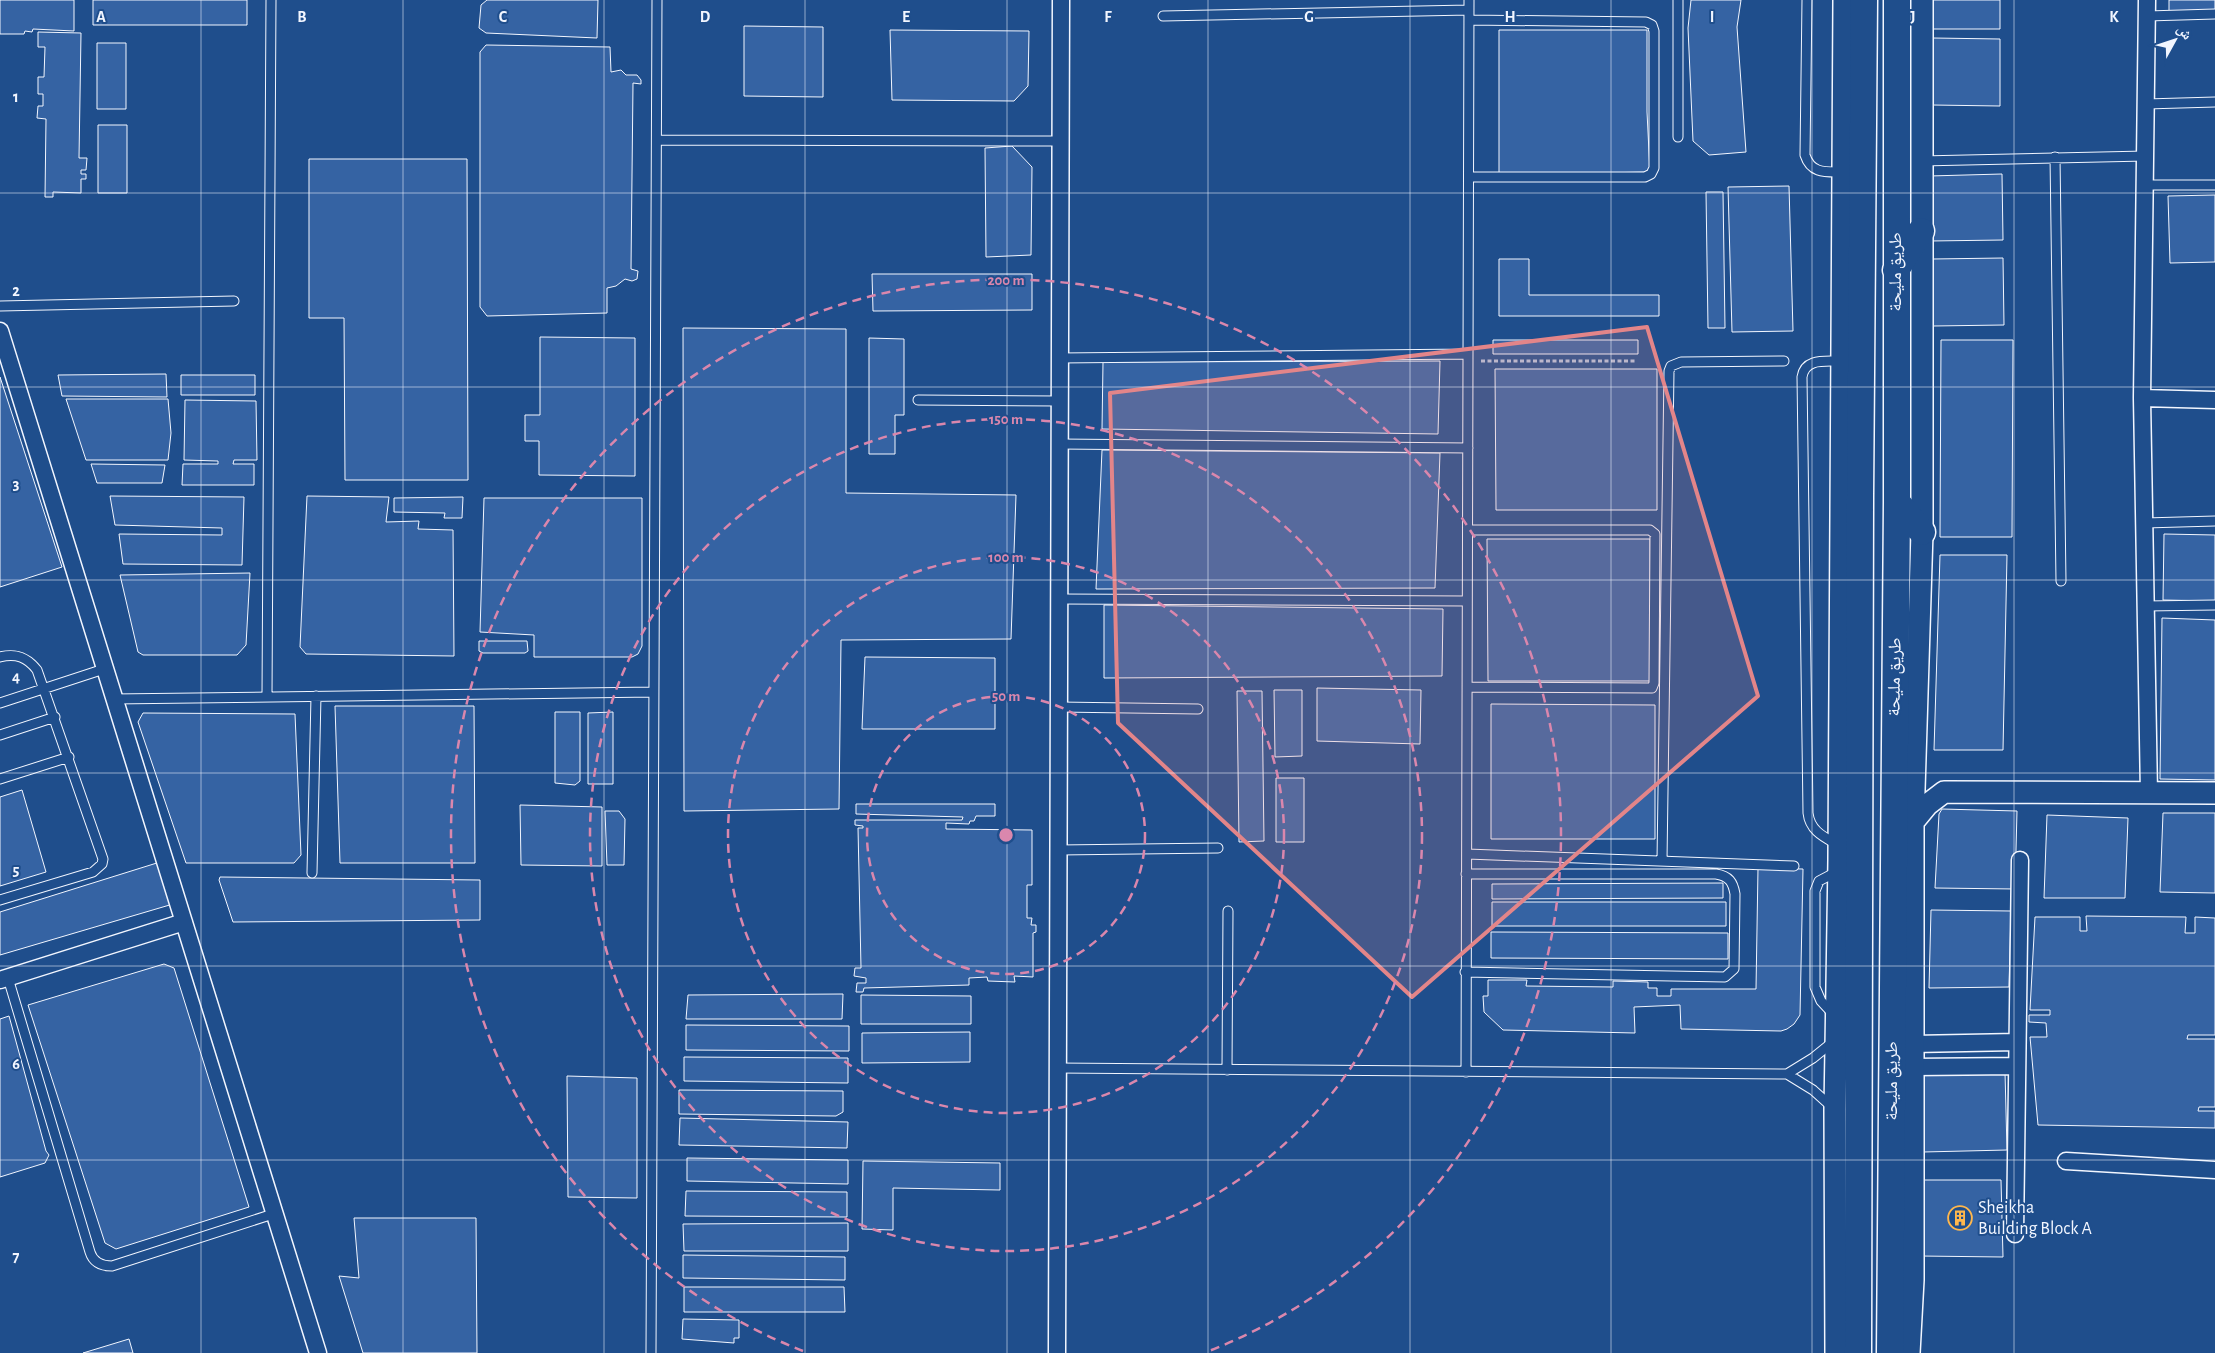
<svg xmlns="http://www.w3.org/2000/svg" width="2215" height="1353" font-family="'Alegreya Sans','Noto Naskh Arabic',sans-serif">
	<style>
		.building { fill: #3563a3; stroke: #f2f6ff }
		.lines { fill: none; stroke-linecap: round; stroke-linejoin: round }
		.service-casing { stroke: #f2f6ff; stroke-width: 11 }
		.minor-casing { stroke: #f2f6ff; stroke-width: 19 }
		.tertiary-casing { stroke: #f2f6ff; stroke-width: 24 }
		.primary-casing { stroke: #f2f6ff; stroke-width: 29 }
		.path { stroke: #b3c4dc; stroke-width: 3; stroke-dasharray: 4 2.5; stroke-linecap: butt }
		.service { stroke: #1f4e8c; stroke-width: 9 }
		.minor { stroke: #1f4e8c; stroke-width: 16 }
		.tertiary { stroke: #1f4e8c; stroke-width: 21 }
		.primary { stroke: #1f4e8c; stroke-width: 26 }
		.marked { fill: #e38589; fill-opacity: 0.2; stroke: #e38589; stroke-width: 4; stroke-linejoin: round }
		.grid { fill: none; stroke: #f2f6ff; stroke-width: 1; stroke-opacity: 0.55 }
		.ring { fill: none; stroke: #da87ad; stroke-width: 2.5; stroke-dasharray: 9 6 }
		.labels { text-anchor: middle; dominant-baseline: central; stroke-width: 4; stroke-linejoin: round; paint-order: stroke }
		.street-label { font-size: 18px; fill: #f2f6ff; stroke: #1f4e8c }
		.poi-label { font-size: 18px; fill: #f2f6ff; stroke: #1f4e8c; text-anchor: start }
		.grid-label { font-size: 16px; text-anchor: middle; font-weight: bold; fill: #f2f6ff; stroke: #1f4e8c; stroke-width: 4; stroke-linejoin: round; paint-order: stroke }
		.centre { fill: #da87ad; stroke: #1f4e8c; stroke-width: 2.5 }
		.ring-label { font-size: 15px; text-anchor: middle; font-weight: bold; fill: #da87ad; stroke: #1f4e8c; stroke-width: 4; stroke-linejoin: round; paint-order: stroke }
	</style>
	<rect width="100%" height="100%" fill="#1f4e8c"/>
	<path class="building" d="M0,0H74V31L33,29L32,32L25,31L24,34H0Z
		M93,0H247V25H93Z
		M487,0H598L597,38L486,33L479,28L481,5Z
		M1691,0H1741L1737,27L1746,152L1709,155L1693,141L1688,28Z
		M1928,0H2000V29H1928Z
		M2169,0H2215V10L2169,11Z
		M744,26L823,27V97L744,96Z
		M890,30L1029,31L1028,86L1014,101L892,100Z
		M1499,30H1647V112L1650,172L1499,175Z
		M38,32L81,33L79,158H87L86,170H81V174H86V179H81V193L53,192V197H45L46,119L37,118L38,106H43V94H38V77H44L45,47H38Z
		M1933,38L2000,39V106L1932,105Z
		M97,43H126V109H97Z
		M486,45L610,47L611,72L621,70L626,75H637L641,80V84L633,83L631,269L638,271L637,279L632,281L625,279L616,286L607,288V313L487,316L480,307V52Z
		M98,125H127V193H98Z
		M1012,146L1032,167L1031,255L986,257L985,148Z
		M309,159H467L468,480H345L344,318H309Z
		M2002,174L2003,240L1930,241L1929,176Z
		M1789,186L1793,331L1732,332L1728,187Z
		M1706,192H1723L1725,328H1708Z
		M2215,195V262L2170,263L2168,196Z
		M2003,258L2004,325L1933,326L1932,259Z
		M1499,259H1529V295H1659V316H1499Z
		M872,274H1032V310L873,311Z
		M683,328L846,329V493L1016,495L1011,639L841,640L839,809L684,811Z
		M540,337L635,338V476L539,475V441H525V415H540Z
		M869,338L904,339V415H895V454H869Z
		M1493,340H1638V354H1493Z
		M1941,340H2013L2012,537H1940Z
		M1440,361L1438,434L1102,429L1103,362Z
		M1495,369H1657V510H1496Z
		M166,374L167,397L62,396L58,375Z
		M181,375H255V395H181Z
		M0,377L62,567L0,587Z
		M66,399H168L171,433L168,460H86Z
		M185,400L256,401L257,460H234L233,464H254V485H182L183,464H218V461L184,460Z
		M1102,450L1440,453L1435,588L1096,589Z
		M91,464L165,465L162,483H97Z
		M110,496L244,497L242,565L123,564L119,534L222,535V528L115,525Z
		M307,496L389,497L386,522L419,521L418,529L453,530L454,656L306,654L300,647Z
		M463,497L462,518H444L445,513L394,512V498Z
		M484,498H642V646L638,654L632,657H534V635L480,632Z
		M2164,534L2215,535V601L2163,600Z
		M1487,539H1650L1651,681H1488Z
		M1940,555H2007L2003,750H1934Z
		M250,573L246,645L237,655H143L138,652L120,575Z
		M1104,605L1443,609L1442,676L1104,678Z
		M2162,618L2215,620V780L2160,779Z
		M479,641H527L528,651L525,653H483L479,651Z
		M865,657L995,658V729H862Z
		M1317,688L1421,690L1420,744L1317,741Z
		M1274,690H1302V756L1275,757Z
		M1237,691H1262L1264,841L1239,842Z
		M1491,704L1655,705V839H1491Z
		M335,706H474L475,863H340Z
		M555,712H580V781L575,785L555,783Z
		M613,712V784H588V713Z
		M143,713L295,714L301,855L294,863H186L138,722Z
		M1276,778H1304V842H1276Z
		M22,790L46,872L0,886V797Z
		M856,804H995V816H976L974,821H970L969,824L946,823V829L1032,830V885H1027V918H1032L1031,925H1036V932L1033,933V977L1014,976L1015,982L988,981L987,977L969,978V985L864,988L863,992H856L857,983H866V978L854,976L855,968H861L858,828H863V826L855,825V820H962L963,817L856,814Z
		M520,805L602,807V866L521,865Z
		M1942,809L2017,811L2015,889L1935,888L1939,814Z
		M605,811H619L625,819L624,865H607Z
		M2163,813H2215V893L2160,892Z
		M2047,815L2128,818L2125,898H2044Z
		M160,862L173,904L0,955V912Z
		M1758,868L1803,869L1800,1015L1794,1024L1787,1029L1781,1031L1681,1029L1680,1005L1634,1007L1635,1033L1503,1030L1484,1012L1483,996H1488V980H1527L1526,986L1613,987V981L1648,982V988H1657V996H1671V989H1756Z
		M220,877L480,880V920L233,922L219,880Z
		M1723,883V898L1492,899V884Z
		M1492,902H1726V926H1492Z
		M1931,910L2011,911L2009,987L1929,988Z
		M2086,916L2186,917L2185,933H2195V917L2215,918V1035H2188L2187,1039H2215V1107H2199L2198,1111H2215V1128L2038,1125L2030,1037H2047L2046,1023L2029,1022V1015H2050V1010H2030L2035,917H2080V931H2087Z
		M1491,932L1728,933V959L1491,958Z
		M164,964L174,968L249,1207L116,1249L105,1243L28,1005Z
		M843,994L842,1019H686L688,995Z
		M861,995L971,996V1024H861Z
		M9,1016L46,1151L49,1155L45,1163L0,1177V1019Z
		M686,1025L849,1026V1051L686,1050Z
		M970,1032V1062L862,1063V1033Z
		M684,1057L848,1058V1083L684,1081Z
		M2005,1072L2007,1150L1923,1152L1920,1075Z
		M567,1076L637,1078V1198L568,1197Z
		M679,1090L843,1091V1112L836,1116L679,1114Z
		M680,1118L848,1122L847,1148L679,1145Z
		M687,1158L848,1160V1184L687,1181Z
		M863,1161L1000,1163V1190L893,1188V1230L862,1229Z
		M1917,1180H2001L2003,1257L1920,1256Z
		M686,1191L847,1192V1217L685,1216Z
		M354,1218H476L477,1353H363L339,1276L359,1278Z
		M848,1223V1251H684L683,1224Z
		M683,1255L845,1257V1280L683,1278Z
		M684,1287H844L845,1312H684Z
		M683,1319L739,1320V1338H734V1343L682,1339Z
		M129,1339L133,1353H83Z"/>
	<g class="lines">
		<g class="service-casing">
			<path id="service" d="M1807,0L1805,155C1811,174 1826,172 1842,172
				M1163,16L1469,10
				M2147,16L2215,14
				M2146,104L2215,102
				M1678,137V0
				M657,140L1059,141
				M2055,157L2061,581
				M1921,161L2146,156
				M1469,177H1645L1651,174L1654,168V31L1652,25L1646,22L1470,20
				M2145,185H2215
				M0,306L234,301
				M1059,358L1468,354
				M918,400L1059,401
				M1059,444L1468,448
				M2145,523L2215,521
				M1059,599L1467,601
				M2146,606L2215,605
				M0,657C16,653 27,657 37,670L103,859L102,864L93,872L0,900
				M1467,687L1652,688L1654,683L1655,534L1650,530H1468
				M267,697L271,0
				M113,699L653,692
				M0,703L104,669
				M1059,707L1198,709
				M0,735L55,717
				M0,779L69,757
				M1838,845C1824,837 1810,831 1808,813L1802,377C1805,357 1827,362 1842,361
				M1059,850L1218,848
				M1467,854L1794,866
				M1662,861L1669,371L1671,366L1681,362L1784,361
				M312,873L316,696
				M1465,972L1725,977L1734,969L1735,894C1733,882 1729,876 1716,874H1466
				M8,978L90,1252C93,1262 101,1266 112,1266L273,1214
				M1834,1015L1821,1001L1815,987V891L1819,881L1838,871
				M1057,1068L1787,1074L1813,1058L1834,1041
				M1227,1070L1228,911
				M1466,1072L1469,0
				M1787,1074L1813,1090L1833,1108
				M651,1353L657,0"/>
		</g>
		<g class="minor-casing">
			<path id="minor" d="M2147,0L2142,398L2149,794
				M0,331L318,1353
				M2142,398L2215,400
				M0,980L184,922
				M1913,1044L2017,1042
				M1913,1067L2017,1066
				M2066,1161L2215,1170
				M2015,1234L2020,860
				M1057,1353L1061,0"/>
		</g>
		<g class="tertiary-casing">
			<path id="tertiary" d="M1913,822L1927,805L1944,792L2215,793
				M1836,1353L1835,1110L1839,860L1844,0
				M1909,1353L1913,1280V822L1922,532V0"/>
		</g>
		<g class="primary-casing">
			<path id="primary" d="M1896,270L1921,231
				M1897,502L1922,532
				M1858,1353L1860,498L1864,0
				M1890,1353L1897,502V0"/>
		</g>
		<path class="path" d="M1481,361H1637"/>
		<use href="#service" class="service"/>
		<use href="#minor" class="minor"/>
		<use href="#tertiary" class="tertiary"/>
		<use href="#primary" class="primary"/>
	</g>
	<path class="marked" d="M1647,327L1758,696L1412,997L1118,723L1110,393Z"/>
	<path class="grid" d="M201,0V1353M403,0V1353M604,0V1353M805,0V1353M1007,0V1353M1208,0V1353M1410,0V1353M1611,0V1353M1812,0V1353M2014,0V1353M0,193H2215M0,387H2215M0,580H2215M0,773H2215M0,966H2215M0,1160H2215"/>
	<g class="ring">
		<circle cx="1006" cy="835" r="139"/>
		<circle cx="1006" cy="835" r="278"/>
		<circle cx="1006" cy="835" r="416"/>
		<path d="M803 1351A555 555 0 1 1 1209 1351"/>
	</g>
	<defs>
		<g id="building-ring" transform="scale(1.25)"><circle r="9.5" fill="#1f4e8c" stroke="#ffb74d" stroke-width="1.5"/><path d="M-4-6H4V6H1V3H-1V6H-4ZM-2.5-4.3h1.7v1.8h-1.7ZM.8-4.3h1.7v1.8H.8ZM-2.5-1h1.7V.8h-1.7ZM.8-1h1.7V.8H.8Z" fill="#ffb74d"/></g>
	</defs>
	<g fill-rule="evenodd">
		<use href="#building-ring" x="1960" y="1218"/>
	</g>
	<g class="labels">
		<g class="street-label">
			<text transform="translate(1896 272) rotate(-90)">طريق مليحة</text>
			<text transform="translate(1895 677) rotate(-89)">طريق مليحة</text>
			<text transform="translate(1892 1081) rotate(-90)">طريق مليحة</text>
		</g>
		<g class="poi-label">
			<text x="1978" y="1208">Sheikha<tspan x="1978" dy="21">Building Block A</tspan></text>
		</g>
	</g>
	<g class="grid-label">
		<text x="101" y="22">A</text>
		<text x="302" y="22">B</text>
		<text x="503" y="22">C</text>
		<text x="705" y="22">D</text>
		<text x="906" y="22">E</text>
		<text x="1108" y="22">F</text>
		<text x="1309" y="22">G</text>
		<text x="1510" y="22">H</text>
		<text x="1712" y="22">I</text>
		<text x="1913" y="22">J</text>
		<text x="2114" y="22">K</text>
		<text x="16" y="102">1</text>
		<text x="16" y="296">2</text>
		<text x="16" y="489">3</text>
		<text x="16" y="682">4</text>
		<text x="16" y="875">5</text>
		<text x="16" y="1069">6</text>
		<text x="16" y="1262">7</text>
	</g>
	<circle cx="1006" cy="835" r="8" class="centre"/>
	<g class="ring-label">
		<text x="1006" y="285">200 m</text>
		<text x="1006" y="424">150 m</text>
		<text x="1006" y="562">100 m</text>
		<text x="1006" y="701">50 m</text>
	</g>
	<g transform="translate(2175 40) rotate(50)" stroke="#1f4e8c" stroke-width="4" paint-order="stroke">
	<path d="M0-4L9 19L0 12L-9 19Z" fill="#f2f6ff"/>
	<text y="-8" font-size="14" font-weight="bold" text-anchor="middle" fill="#f2f6ff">ش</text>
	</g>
</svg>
